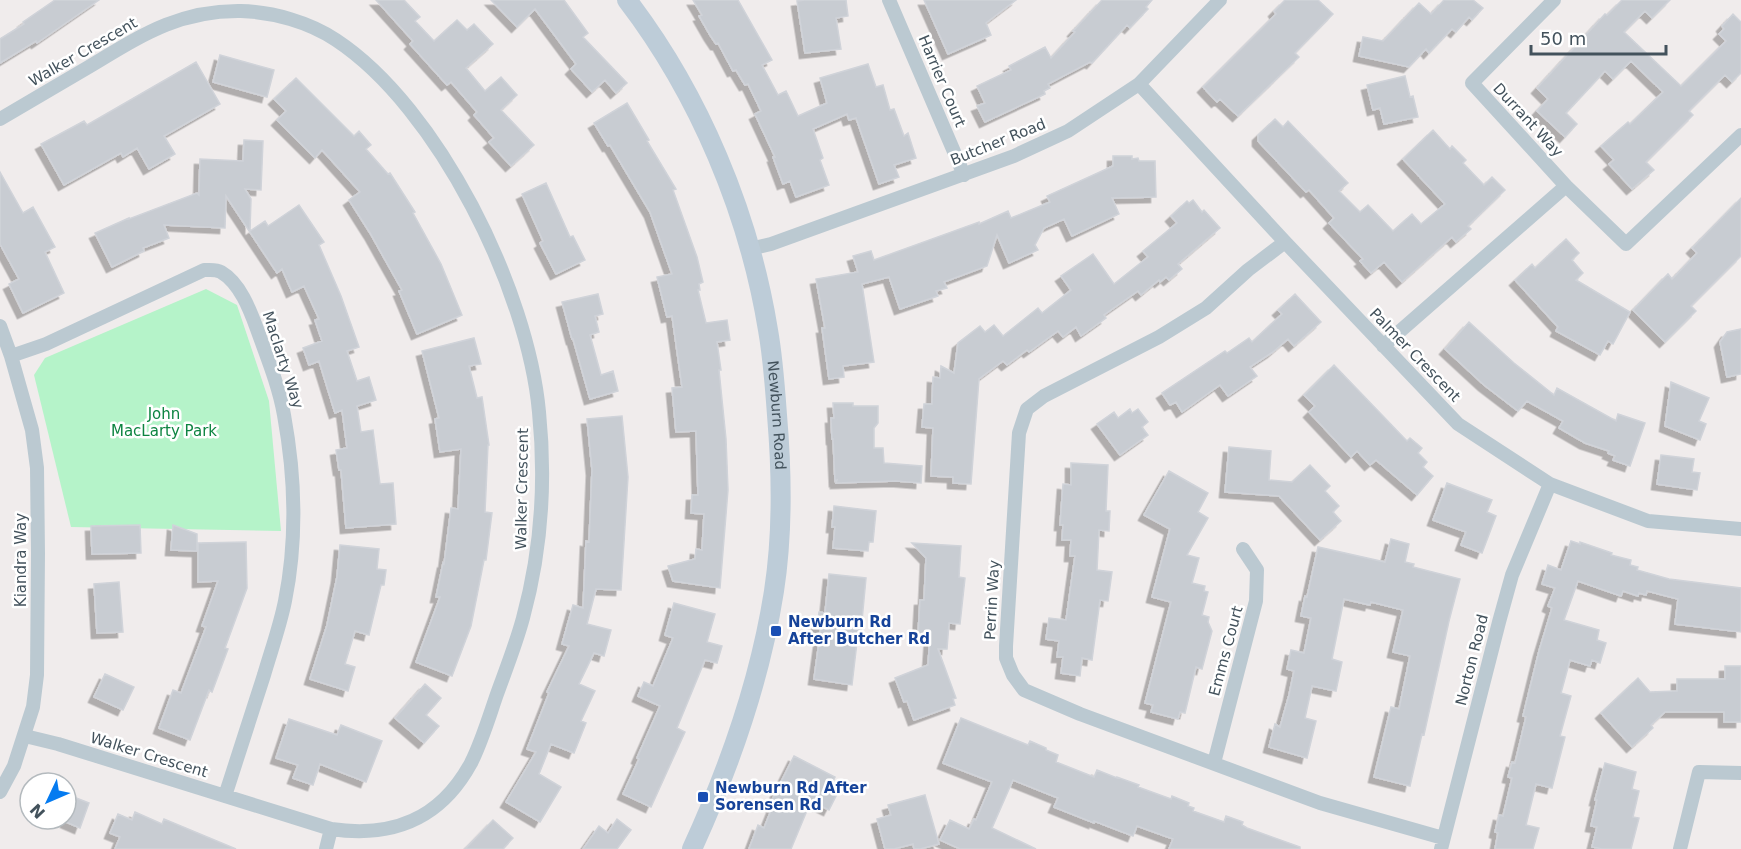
<svg xmlns="http://www.w3.org/2000/svg" width="1741" height="849" font-family="'DejaVu Sans',sans-serif">
	<style>
		.green { fill: #b5f3c9 }
		.building { fill: #c8ccd2; stroke: #d0d3d9; stroke-width: 1.5; filter: url(#shadow) }
		.lines { fill: none; stroke-linecap: round; stroke-linejoin: round }
		.street { stroke: #bbc9d1; stroke-width: 14 }
		.secondary { stroke: #bdccd8; stroke-width: 20 }
		.transit-dot { fill: #1a4fb4; stroke: #fff; stroke-width: 2 }
		.labels { text-anchor: middle; dominant-baseline: central; stroke-width: 5; stroke-linejoin: round; paint-order: stroke }
		.street-label { font-size: 15px; fill: #43525c; stroke: #fff }
		.park-label { font-size: 15px; fill: #0d8441; stroke: #fff }
		.transit-label { font-size: 15px; font-weight: bold; fill: #164399; stroke: #fff; text-anchor: start }
	</style>
	<defs>
		<filter id="shadow"><feDropShadow dx="-5.5" dy="5.5" stdDeviation="0" flood-color="#0004"/></filter>
	</defs>
	<rect width="100%" height="100%" fill="#f0ecec"/>
	<path class="green" d="M206,289L237,305L269,401L281,531L71,527L34,375L45,358Z"/>
	<path class="building" d="M55,0H99L37,43L36,41L0,63V39L24,24L23,22Z
		M376,0H404L420,17L415,21L434,41L457,20L467,30L474,24L493,44L466,68L485,91L501,77L517,95L501,110L534,145L511,166L489,142L494,138L474,115L477,112L451,82L447,85L410,44L413,41Z
		M491,0H564L588,33L583,37L627,83L616,93L605,80L592,92L571,69L576,64L535,9L517,27Z
		M693,0H738L772,60L762,65L778,95L786,91L798,116L827,103L820,78L868,64L876,87L883,85L890,110L894,109L904,136L908,133L916,158L894,165L899,177L879,184L856,118L849,120L847,114L813,129L823,158L820,160L829,185L796,197L790,181L783,184L773,157H775L755,114L761,111L748,84L745,85L736,70L733,71L718,43L716,44L710,35L699,16L702,15Z
		M805,0H846L848,16L836,18L841,49L805,53L797,1Z
		M924,0H1016L986,23L991,35L948,54Z
		M1102,0H1152L1146,7L1148,9L1130,28L1127,25L1092,63L1090,62L1048,84L1050,88L1044,91L1045,94L985,122L977,106L985,103L977,86L1011,70L1009,66L1045,47L1051,58L1075,32L1073,31Z
		M1285,0H1318L1333,14L1295,53L1299,57L1238,116L1220,99L1217,102L1203,87L1276,14L1274,11Z
		M1444,0H1473L1483,8L1472,20L1469,17L1456,32L1452,29L1429,53L1426,49L1409,67L1359,56L1363,37L1383,41L1419,3L1431,14Z
		M1622,0H1670L1652,18L1645,11L1624,32L1681,86L1726,41L1719,34L1724,29L1722,26L1733,14L1741,22V73L1732,82L1725,75L1689,111L1693,115L1646,162L1654,170L1632,189L1609,164L1614,160L1601,146L1628,122L1630,124L1663,92L1631,61L1613,79L1605,71L1566,113L1577,124L1565,137L1537,111L1548,99L1537,88L1605,14L1607,15Z
		M220,55L274,70L267,97L213,82Z
		M196,62L220,104L164,136L175,154L149,169L137,148L123,157L121,153L64,185L41,144L84,121L87,125Z
		M1405,76L1410,97L1413,96L1418,117L1384,124L1380,108L1373,110L1367,85Z
		M296,78L354,136L359,131L371,145L366,149L388,174L390,173L415,212L413,213L441,264L462,315L417,334L399,291L402,290L370,233L349,200L360,192L322,150L315,158L277,120L286,111L274,99Z
		M627,103L649,140L647,141L676,189L673,190L697,257L703,282L699,284L700,290H698L706,323L727,320L730,340L717,342L721,370H719L726,439L728,490L720,588L673,581L668,566L695,559L696,549L702,550L704,514L691,513L692,495H698L696,431L676,432L672,388L682,387L672,316L667,317L657,277L672,274L650,212L610,145L608,146L594,123Z
		M1275,119L1283,127L1288,121L1348,183L1339,191L1360,212L1368,205L1393,231L1412,214L1421,224L1445,204L1403,159L1433,130L1450,149L1452,146L1466,160L1463,163L1484,185L1492,177L1505,190L1468,226L1471,229L1456,242L1452,237L1402,282L1384,262L1371,273L1360,261L1363,259L1329,223L1334,218L1309,190L1306,192L1258,141V135Z
		M244,140L263,141L261,190L245,189L251,199L250,231L265,221L268,226L299,205L324,242L319,245L341,296L359,347L347,351L357,381L369,377L376,400L357,406L361,432L373,430L380,484L393,483L396,524L346,528L341,470H339L336,450L347,448L342,410L335,413L319,361L309,365L303,348L322,341L315,320L319,319L304,286L292,292L282,269L277,273L226,196L225,228L164,225L169,238L143,248L144,251L112,267L95,233L129,218V219L197,193L199,195L200,159L243,161Z
		M1113,156H1132V159L1138,158L1139,161H1155L1156,197L1112,198L1119,214L1072,236L1064,219L1044,228L1035,245L1038,250L1009,263L997,235L987,266L944,282L947,288L936,291L938,296L900,309L889,277L862,284L874,362L843,366L844,377L829,379L822,328H825L816,279L858,272L853,256L871,251L874,260L979,222V224L1008,211L1011,218L1050,202L1047,196L1113,166Z
		M0,172L23,213L33,207L55,247L45,252L64,293L23,313L9,284L19,279L0,244Z
		M546,183L570,237L573,236L585,260L556,274L540,243L543,241L522,194Z
		M1741,198V256L1691,306L1696,311L1665,342L1633,310L1668,274L1672,279L1697,253L1692,248Z
		M1193,200L1202,212L1204,210L1220,228L1178,264L1182,269L1169,280L1166,277L1160,282L1159,280L1141,295L1138,291L1104,315L1106,318L1081,336L1076,327L1063,337L1058,331L1029,352L1027,350L1007,365L1003,361L979,379L971,484L953,483V477L931,476L933,428L922,427L924,404H932L933,377L940,378L941,366L954,373L958,343L980,326L985,332L994,325L1003,336L1038,308L1042,313L1071,290L1061,276L1093,254L1114,284L1148,257L1143,251L1177,223L1171,216L1187,201L1189,203Z
		M1566,239L1579,253L1572,260L1583,273L1576,280L1630,312L1613,344L1608,341L1600,355L1556,331L1558,327L1515,280L1532,264L1535,268Z
		M598,294L603,314L595,316L599,332L590,335L601,375L613,371L618,391L590,399L573,339H572L562,302Z
		M1295,294L1321,322L1294,346L1288,339L1273,352L1250,367L1257,376L1228,396L1220,385L1182,412L1176,402L1170,405L1162,393L1225,351L1227,353L1249,338L1252,342L1282,314L1278,310Z
		M1469,322L1514,363L1554,395L1557,388L1616,421L1618,414L1645,423L1630,466L1613,460L1615,456L1608,453L1609,451L1585,443L1559,428L1563,421L1527,401L1518,411L1484,385L1445,349Z
		M1741,329V374L1727,377L1720,342L1727,332Z
		M474,338L481,364L469,366L477,398L482,397L489,445H488L485,512L492,513L486,560H484L471,626L452,676L416,662L440,597H436L443,563L444,564L451,508L458,509L461,449L440,452L435,419L439,418L422,351Z
		M1334,365L1407,441L1410,438L1422,448L1418,453L1427,462L1423,467L1433,476L1417,495L1376,460L1370,465L1357,451L1351,457L1309,412L1315,406L1304,395Z
		M1671,382L1709,398L1699,421L1706,424L1700,440L1665,426Z
		M833,403H853V406H878V423L874,428V448H883L884,463L922,466L921,483L896,481L836,483L837,480L835,481L833,439H832L831,418H834Z
		M1130,409L1132,413L1138,409L1148,422L1142,427L1148,435L1120,455L1097,424L1114,412L1118,418Z
		M622,416L628,477L621,590L596,589L587,624L611,630L604,656L594,653L579,684L595,691L581,721L586,723L574,753L551,744L539,774L561,787L540,822L506,802L536,752L527,749L549,693L547,692L569,646L562,644L573,605L583,608L586,541L589,542L592,470L587,419Z
		M1229,447L1271,451L1269,480L1292,482L1310,465L1330,486L1325,491L1339,506L1333,512L1341,521L1320,540L1279,496L1225,492Z
		M1661,455L1694,459L1692,472L1700,473L1697,490L1657,484Z
		M1071,463L1108,465L1106,511H1110L1109,531L1099,530L1097,570L1112,572L1108,601L1100,600L1092,660L1082,658L1080,676L1061,673L1063,657H1057L1059,641L1046,639L1049,618L1066,620L1075,556H1070L1071,540H1062L1063,525H1060L1063,484L1071,485Z
		M1169,471L1208,493L1198,512L1208,518L1187,555L1199,558L1192,583L1205,586L1204,591L1208,592L1202,615L1209,617L1208,622L1212,631L1202,669L1196,667L1185,713L1180,712L1178,719L1151,712L1153,705L1145,703L1171,602L1152,597L1170,529L1144,515Z
		M1447,483L1492,500L1487,512L1496,516L1482,553L1461,545L1466,532L1433,520Z
		M834,506L876,511L873,542H869L868,551L833,548L835,527H832Z
		M140,525L141,553L92,554L91,526Z
		M173,525L197,534V551L171,550Z
		M1391,539L1409,544L1405,562L1414,564L1413,567L1460,579L1449,621L1424,735L1422,734L1410,786L1374,777L1391,707L1399,709L1410,656L1393,652L1403,610L1371,602L1370,605L1344,599L1332,659L1342,662L1336,691L1312,686L1305,718L1316,721L1307,758L1269,747L1275,724L1280,727L1289,695L1294,671L1287,669L1291,650L1304,653L1311,618L1301,616L1305,596L1307,597L1318,547L1385,562Z
		M1571,541L1580,544V542L1612,553L1611,555L1631,560L1630,565L1638,567L1637,570L1669,579L1741,588V632L1675,624L1678,599L1647,591L1646,595L1639,593L1638,596L1623,591L1621,596L1578,581L1564,620L1599,630L1597,640L1606,643L1600,663L1592,660L1590,666L1570,660L1561,693L1571,696L1560,736L1565,737L1552,788L1536,784L1526,825L1539,828L1533,849H1495L1498,833L1495,832L1499,815L1503,816L1512,778L1508,777L1512,762L1515,763L1526,717L1523,716L1539,651L1552,608L1548,606L1555,588L1542,584L1548,565L1561,570Z
		M246,542L247,588L225,648L228,649L212,692L209,690L190,740L159,728L173,690L181,693L206,627L202,626L218,581L198,582V543Z
		M912,543L961,546L959,577L965,578L960,624L949,623L947,649H938L956,698L953,699L955,705L914,720L907,701L904,702L895,678L928,665L930,636L918,635L920,600H924L926,558Z
		M340,545L379,549L377,569L386,570L384,585H381L369,635L355,631L345,664L355,667L348,691L310,679L327,625L337,577Z
		M829,574L866,578L860,642H857L852,685L814,679L821,627H817L819,612L825,613Z
		M119,582L123,632L97,633L94,584Z
		M674,603L715,614L707,642L722,646L717,663L705,660L677,728L685,732L651,807L623,794L639,759L637,758L660,706L638,696L644,682L653,686L673,638L665,635Z
		M1725,666H1741V722H1724V712H1665L1651,725L1653,728L1632,747L1601,713L1638,678L1650,692L1677,691V679H1725Z
		M105,674L134,687L123,710L94,697Z
		M425,684L441,698L426,715L439,726L424,743L395,718Z
		M961,718L1028,745L1030,741L1046,748V750L1058,755L1056,762L1094,777L1097,770L1117,778V777L1139,785L1138,787L1171,799L1172,796L1189,803L1188,806L1194,808L1193,811L1224,822L1226,816L1243,822L1242,825L1247,828L1300,847V849H1169L1173,839L1137,826L1133,836L1094,821V823L1054,807L1058,798L1013,780L992,828L1036,849H960L940,840L950,820L969,829L974,819L976,820L992,782L943,763Z
		M289,719L337,735L341,725L382,741L366,782L320,764L313,785L293,778L298,765L276,758Z
		M794,756L835,777L829,790L837,794L829,810L811,801L791,849H749L758,825L764,828L774,803L771,802Z
		M1605,763L1636,772L1632,789L1639,791L1633,817L1639,818L1631,849H1602L1592,847L1597,827L1591,826L1597,800H1595Z
		M66,794L89,803L80,828L66,822Z
		M925,795L939,844L920,849H914L913,844L894,849H885L877,819L891,815L888,805Z
		M135,812L162,824L164,819L236,849H115L120,837L110,833L118,814L132,820Z
		M617,819L631,830L617,849H583L599,826L608,833Z
		M493,820L513,838L503,849H465Z"/>
	<g class="lines">
		<path class="street" d="M889,0L964,175
			M1554,0L1472,83L1566,186L1626,244L1741,135
			M1139,84L1285,242L1458,424L1550,484L1648,521L1741,529
			M0,119C31,101 61,83 92,65C142,35 180,10 241,11C273,12 309,22 336,40C439,108 528,291 539,412C546,481 541,552 523,618C516,644 506,669 497,694C489,717 482,741 471,763C440,820 392,838 331,829L58,744L25,736
			M1285,242L1248,270L1206,308L1159,337L1044,396L1027,409L1019,433L1006,646V658L1013,675L1024,690L1080,714L1320,803L1443,838
			M750,249L771,244L1014,156L1068,131L1139,84L1220,0
			M0,326L11,356L32,430L37,468L38,553L37,675L33,707L14,766L0,792
			M1383,346L1566,186
			M11,356L46,344L204,270C210,270 216,269 221,272C240,283 250,310 257,329C267,357 279,386 284,415C295,475 297,541 285,601C280,626 271,651 264,675C251,715 238,756 225,796
			M1214,763L1256,601L1257,570L1243,549
			M326,849L331,829
			M1441,849L1499,622L1512,575L1550,484
			M1680,849L1699,772L1741,773"/>
		<path class="secondary" id="s1" d="M627,0C699,94 749,213 768,330C773,358 775,387 777,415C782,474 783,533 774,591C760,681 730,766 692,849"/>
	</g>
	<g class="transit-dot">
		<rect x="770" y="625" width="12" height="12" rx="3"/>
		<rect x="697" y="791" width="12" height="12" rx="3"/>
	</g>
	<g class="labels">
		<g class="street-label">
			<text transform="translate(83 52) rotate(-30)">Walker Crescent</text>
			<text transform="translate(942 81) rotate(67)">Harrier Court</text>
			<text transform="translate(1528 120) rotate(47)">Durrant Way</text>
			<text transform="translate(998 142) rotate(-22)">Butcher Road</text>
			<text transform="translate(1415 355) rotate(46)">Palmer Crescent</text>
			<text transform="translate(283 360) rotate(72)">Maclarty Way</text>
			<text stroke="none"><textPath href="#s1" startOffset="448">Newburn Road</textPath></text>
			<text transform="translate(522 489) rotate(-89)">Walker Crescent</text>
			<text transform="translate(21 560) rotate(-90)">Kiandra Way</text>
			<text transform="translate(992 600) rotate(-87)">Perrin Way</text>
			<text transform="translate(1226 651) rotate(-75)">Emms Court</text>
			<text transform="translate(1472 660) rotate(-76)">Norton Road</text>
			<text transform="translate(149 755) rotate(17)">Walker Crescent</text>
		</g>
		<g class="park-label">
			<text x="164" y="414">John<tspan x="164" dy="17">MacLarty Park</tspan></text>
		</g>
		<g class="transit-label">
			<text x="788" y="622">Newburn Rd<tspan x="788" dy="17">After Butcher Rd</tspan></text>
			<text x="715" y="788">Newburn Rd After<tspan x="715" dy="17">Sorensen Rd</tspan></text>
		</g>
	</g>
	<g transform="translate(48 801) rotate(226)"><circle r="28" fill="#ffffff" stroke="#b4babe" stroke-width="1.5"/>
	<path d="M0-4.5L10 22L0 15L-10 22Z" fill="#057bf0"/>
	<text y="-9" font-size="16" font-weight="bold" text-anchor="middle" fill="#43525c">N</text>
	</g>
	<path d="M1531 45v9h135v-9" fill="none" stroke="#43525c" stroke-width="3"/>
	<text x="1540" y="45" font-size="18" fill="#43525c" stroke="#ffffff" stroke-width="4.5" paint-order="stroke">50 m</text>
</svg>
